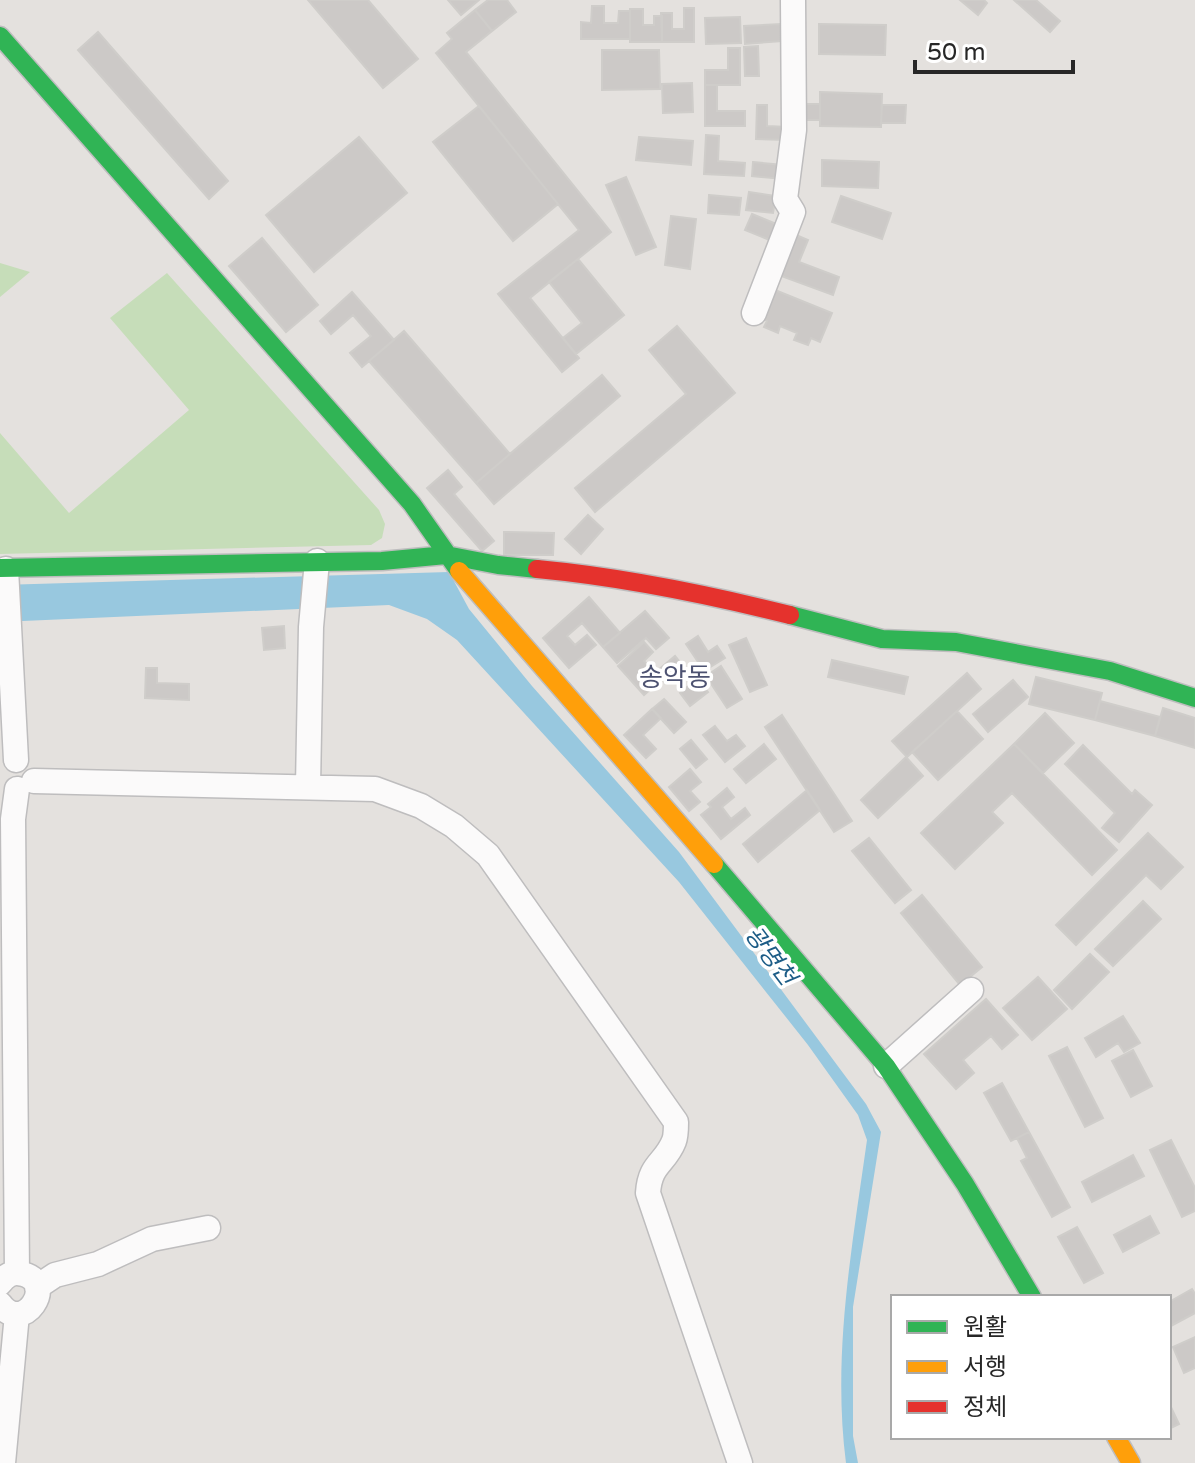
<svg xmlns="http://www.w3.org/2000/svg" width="1195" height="1463" font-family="'Varela Round','Noto Sans KR',sans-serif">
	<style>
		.green { fill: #c6ddb9 }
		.water { fill: #98c8df }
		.building { fill: #ccc9c7; stroke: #cfcdca; stroke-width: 2 }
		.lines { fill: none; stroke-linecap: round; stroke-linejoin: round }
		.street-casing { stroke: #bebdbe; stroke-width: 27 }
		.fast-casing { stroke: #bebdbe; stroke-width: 21 }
		.slow-casing { stroke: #bebdbe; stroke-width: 21 }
		.jam-casing { stroke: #bebdbe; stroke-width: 21 }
		.street { stroke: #fbfafa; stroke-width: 24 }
		.fast { stroke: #30b455; stroke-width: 18 }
		.slow { stroke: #ff9f0a; stroke-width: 18 }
		.jam { stroke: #e5322d; stroke-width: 18 }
		.labels { text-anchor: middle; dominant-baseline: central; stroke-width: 7; stroke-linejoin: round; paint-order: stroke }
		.water-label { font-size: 24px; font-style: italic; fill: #1c5c86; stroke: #fff }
		.quarter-label { font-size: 26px; fill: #4d5271; stroke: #fff }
	</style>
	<rect width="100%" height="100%" fill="#e4e1de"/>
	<path class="green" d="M0,263L30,272L0,297Z
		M167,273L379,510L385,524L382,538L371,545L0,554V433L69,513L189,410L110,318Z"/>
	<path class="water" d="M449,572L469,609L532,686L679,852L866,1104L881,1132L853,1307V1436L858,1463H846C832,1355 852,1247 867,1140L858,1115L808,1045L679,882L457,640L427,619L389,605L0,622V585Z"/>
	<path class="building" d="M308,0H368L418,59L383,88Z
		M448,0H479L461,15Z
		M488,0H507L516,12L492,31L475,10Z
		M960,0H984L987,3L978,15Z
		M1014,0H1036L1060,21L1050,32Z
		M592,6H604V23H618L619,11H630V39H581V22L591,23Z
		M684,8H694V42H662L661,13H672V29H684Z
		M630,9H643V25H654V16H662V42H630Z
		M475,10L492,31L466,52L611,232L530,298L579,358L562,372L498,294L579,230L436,53L452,39L447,33Z
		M740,17L741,43L706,44L705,18Z
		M781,24L782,41L745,44L744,26Z
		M819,24L886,25L885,55L819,54Z
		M98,32L228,181L209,199L78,50Z
		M758,46L759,76H745L744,47Z
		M728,48H740V85H705V70H728Z
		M602,50H659L660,89L602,90Z
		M692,83L693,112L663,113L662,84Z
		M705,85H717V111H745V126H705Z
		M820,92L882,94L881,127L820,126Z
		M802,104H820V120H802Z
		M757,105H767V126L787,127V140L756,139Z
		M882,105H906L905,123H881Z
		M479,106L558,204L513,241L433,142Z
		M706,135L719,136L718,161L745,163L744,176L704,174Z
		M359,137L407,193L314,272L266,215Z
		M639,137L693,141L691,165L636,160Z
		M822,160L879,162L878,188L822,186Z
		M753,162L783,165L782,179L752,176Z
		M626,177L656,247L636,255L606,185Z
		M749,192L776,196L773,213L746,210Z
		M709,195L741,198L739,215L708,213Z
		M841,196L891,213L882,239L832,222Z
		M752,214L784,227L777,243L745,230Z
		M671,216L696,219L690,269L665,265Z
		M789,232L808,240L799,262L839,277L833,295L773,273Z
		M262,238L318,305L286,332L229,266Z
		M578,259L624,315L576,354L563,338L582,323L549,282Z
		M770,288L832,313L820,342L811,338L808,345L794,340L797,333L780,326L778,333L764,327L767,321L758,317Z
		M352,292L394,340L362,367L350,353L371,336L353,315L331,334L320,321Z
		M677,326L735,393L595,512L575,488L686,394L649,350Z
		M404,331L510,454L476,483L369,361Z
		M602,375L620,396L494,504L476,483Z
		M448,470L462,487L454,494L494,541L482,551L427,488Z
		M588,515L603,529L581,554L565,539Z
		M504,532L554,533L553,555H504Z
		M589,597L620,633L603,647L582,623L567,636L575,645L587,635L596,645L569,668L543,638Z
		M645,611L669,638L656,649L646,638L617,663L603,647Z
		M284,626L285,648L264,650L262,628Z
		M698,636L708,652L717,646L725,658L704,671L686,644Z
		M746,638L767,685L750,692L729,645Z
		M644,642L653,652L644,661L661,680L644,695L618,666Z
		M675,656L684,667L665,683L656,672Z
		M832,660L908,677L904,694L828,677Z
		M721,666L742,699L727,708L706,676Z
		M146,668H157V683L189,684V700L145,698Z
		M967,673L981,689L907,757L892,741Z
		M1036,677L1102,693L1095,720L1029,704Z
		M697,679L708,692L690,706L680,693Z
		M1013,680L1028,697L988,732L973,714Z
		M664,699L686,722L674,733L652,709Z
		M1100,701L1160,717L1155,736L1095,720Z
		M1163,708L1195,718V748L1155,736Z
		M652,709L661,718L643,735L656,749L646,758L624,735Z
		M957,711L983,739L938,780L912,752Z
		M1045,713L1074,743L1043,773L1014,744Z
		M782,715L852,821L834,832L765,727Z
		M715,726L727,741L736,735L745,746L725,762L703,735Z
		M691,740L707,759L696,768L680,749Z
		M764,744L776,759L746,783L734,769Z
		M1014,744L1117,850L1092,875L1012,793L992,812L1003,823L955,869L921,833Z
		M1083,745L1132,794L1135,790L1152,805L1119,842L1102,828L1115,813L1065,764Z
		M906,757L923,776L878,818L861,800Z
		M690,769L701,782L690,791L700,802L689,811L669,787Z
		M727,788L734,797L722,807L731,819L745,808L750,815L721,839L701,815L711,807L708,804Z
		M807,790L820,810L758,862L743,844Z
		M1148,833L1183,867L1161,889L1146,875L1076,945L1056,925Z
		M869,838L911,890L895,903L852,851Z
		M922,895L982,967L960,985L901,913Z
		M1143,901L1161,919L1113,966L1095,949Z
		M1090,954L1109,972L1072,1009L1054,990Z
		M1038,977L1067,1009L1032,1040L1003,1008Z
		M986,999L1018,1035L1002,1049L991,1036L963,1060L974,1073L956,1089L924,1054Z
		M1123,1016L1140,1043L1124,1052L1118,1043L1096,1057L1085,1038Z
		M1067,1047L1103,1118L1085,1127L1049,1056Z
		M1133,1050L1152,1086L1131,1097L1112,1061Z
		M1002,1083L1029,1132L1011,1141L984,1093Z
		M1029,1132L1070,1207L1052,1217L1021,1161L1027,1158L1017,1138Z
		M1171,1140L1195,1188V1211L1182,1217L1150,1150Z
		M1133,1155L1144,1176L1092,1202L1082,1182Z
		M1150,1216L1159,1233L1123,1252L1114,1235Z
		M1077,1227L1103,1273L1084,1283L1058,1237Z
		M1192,1289L1195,1294V1313L1169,1327V1302Z
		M1195,1337V1368L1184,1373L1173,1347Z
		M1169,1403L1179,1424L1169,1429Z"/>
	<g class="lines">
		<g class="street-casing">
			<path id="street" d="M754,313L793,212L785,199L794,130L793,0
				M6,569L16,760
				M34,781L375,789L421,806L454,826L488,855L676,1122C676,1128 676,1136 674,1141C665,1164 650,1163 648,1193L740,1463
				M308,786L311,627L317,561
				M17,789L13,819L17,1272
				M886,1066L971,990
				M0,1283C6,1275 13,1271 23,1274C58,1283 23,1336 0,1304
				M37,1287L55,1275L98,1264L152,1239L208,1228
				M3,1463L17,1314"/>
		</g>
		<g class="fast-casing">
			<path id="fast" d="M0,36L412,504L459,571
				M0,568L382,561L446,555L498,565L537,569
				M790,615L882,639L956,642L1110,671L1195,698
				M714,864L886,1066L965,1184L1032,1297"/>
		</g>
		<g class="slow-casing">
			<path id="slow" d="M459,571L714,864
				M1116,1437L1131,1463"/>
		</g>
		<g class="jam-casing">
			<path id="jam" d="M537,569C623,577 706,594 790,615"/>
		</g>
		<use href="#street" class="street"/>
		<use href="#fast" class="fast"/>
		<use href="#slow" class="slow"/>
		<use href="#jam" class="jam"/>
	</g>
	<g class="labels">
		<g class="water-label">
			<text transform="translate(770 956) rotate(53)">광명천</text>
		</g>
		<g class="quarter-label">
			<text x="675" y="677">송악동</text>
		</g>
	</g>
	<rect x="891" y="1295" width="280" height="144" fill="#ffffff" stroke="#a9a9a9" stroke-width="2"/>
	<rect x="907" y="1321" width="40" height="12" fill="#30b455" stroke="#a9a9a9" stroke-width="2"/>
	<text x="963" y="1335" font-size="24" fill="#272727">원활</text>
	<rect x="907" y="1361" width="40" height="12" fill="#ff9f0a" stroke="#a9a9a9" stroke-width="2"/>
	<text x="963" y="1375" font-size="24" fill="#272727">서행</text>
	<rect x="907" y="1401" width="40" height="12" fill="#e5322d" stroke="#a9a9a9" stroke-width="2"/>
	<text x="963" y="1415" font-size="24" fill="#272727">정체</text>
	<path d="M915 60v12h158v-12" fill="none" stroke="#272727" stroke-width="4"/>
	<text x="927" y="60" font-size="24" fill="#272727" stroke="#ffffff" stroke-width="6" paint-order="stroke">50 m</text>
</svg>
